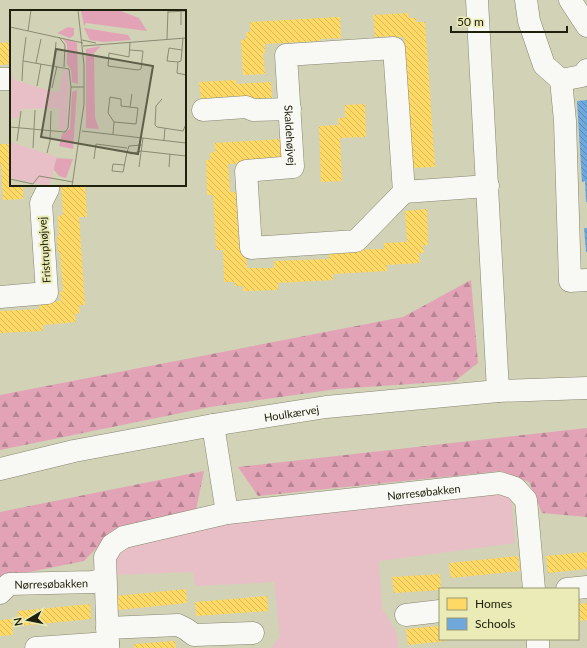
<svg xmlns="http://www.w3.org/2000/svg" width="587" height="648" font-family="Lato,sans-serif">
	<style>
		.forest { fill: url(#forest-firs) }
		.green { fill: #e8bfc6 }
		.homes { fill: url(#homes-back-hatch) }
		.schools { fill: url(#schools-back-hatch) }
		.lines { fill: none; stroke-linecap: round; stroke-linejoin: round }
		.minor-casing { stroke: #868671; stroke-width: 23 }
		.minor { stroke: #f8f8f4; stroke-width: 22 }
		.labels { text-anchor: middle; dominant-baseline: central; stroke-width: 4; stroke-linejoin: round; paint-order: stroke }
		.street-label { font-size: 11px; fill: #20210d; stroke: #eaebb7 }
		.inset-road { fill: none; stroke: #8a8b72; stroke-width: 1 }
		.view { fill: #5e5f48; fill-opacity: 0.15; stroke: #5e5f48; stroke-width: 2 }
		.inset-edge { fill: none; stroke: #20210d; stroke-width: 2 }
	</style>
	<defs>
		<pattern id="forest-firs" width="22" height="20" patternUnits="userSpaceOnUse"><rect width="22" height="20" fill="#e2a3b7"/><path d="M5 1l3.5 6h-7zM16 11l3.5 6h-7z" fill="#b78493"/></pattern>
		<pattern id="homes-back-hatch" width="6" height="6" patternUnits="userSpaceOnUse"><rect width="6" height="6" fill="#ffd966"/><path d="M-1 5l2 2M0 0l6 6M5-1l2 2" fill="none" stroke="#daba57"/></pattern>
		<pattern id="schools-back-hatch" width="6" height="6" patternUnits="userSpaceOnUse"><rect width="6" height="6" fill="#6fa8dc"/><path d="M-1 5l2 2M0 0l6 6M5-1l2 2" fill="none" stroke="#5b88b1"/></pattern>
	</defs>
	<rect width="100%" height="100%" fill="#d1d2b6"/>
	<path class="forest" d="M471,280L478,363L455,381L337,389L210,407L0,450V395L403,317Z
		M587,428V517L542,513L529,482L501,471L258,496L238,467Z
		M204,471L196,510L115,529L84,561L0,578V512Z"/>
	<path class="green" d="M490,489L511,496L515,543L379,561L382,608L397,634L398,648H271L280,637L274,582L195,586L193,572L112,575L116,556L134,541L236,519Z"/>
	<path class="homes" d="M408,13L409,18H416V22H425L435,167L412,168L408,93H407L404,37H395V36L375,37L373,15Z
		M340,17L341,38L320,39V41L265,44V53H263L265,74L243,75L241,40L246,39V32H250V22Z
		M11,42V64L0,65V43Z
		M236,80V84L271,82L272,98L235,100V96L201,99L199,82Z
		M365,104L366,137L340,138L342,181L321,182L319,126L339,125L338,118H345V105Z
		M282,139L283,161L228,164L230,192H236L239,247L245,246L247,268H274V261L329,259V252L349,250L384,249V243L407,242L405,211L427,209L428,245H423L424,253H419L420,263L387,265V271L333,274V280L278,283V290L243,291V286H235V282H224L223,250H216L213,195H207L206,160H210V153L215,152L214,143Z
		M0,144H11V185H23V199L3,200L1,164H0Z
		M61,185H85L87,217H79L85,305H79L80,313L75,314L76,322L43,325V331L0,333V311L40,309L39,303L61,301L60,292L63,291L60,252L58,253L57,236H59L58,216L63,215Z
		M587,552V569L548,573L546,556Z
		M518,556L520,571L451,578L449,563Z
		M440,574L441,589L440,590L394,593L392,577Z
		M186,589L187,603L118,610L116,596Z
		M267,596L268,611L196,616L195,602Z
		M587,603V620L578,621V604Z
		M90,604L91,619L19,626L18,611Z
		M12,619L13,635L0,636V620Z
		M440,626V639H446V641L408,645L406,629Z
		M175,641L176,648H134V644Z"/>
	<path class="schools" d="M587,100V202H586L585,181L582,182L577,101Z
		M584,228H587V252H586Z"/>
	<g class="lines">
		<g class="minor-casing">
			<g id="minor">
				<path d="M477,0L498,391"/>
				<path d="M526,0L529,21L544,65L561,80L582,76L587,70"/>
				<path d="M570,0L587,26"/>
				<path d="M0,79H11"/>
				<path d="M561,80L565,121L570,281L587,280"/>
				<path d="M203,110L246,107L253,110L290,109"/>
				<path id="s1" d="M404,192L394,48L286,55L293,167L246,171L251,248L356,241L404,192L488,186"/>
				<path d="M0,297L47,293L41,203L48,189V185"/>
				<path d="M213,425L227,513"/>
				<path id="s2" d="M0,469L74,451L213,425L326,407L498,391L587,388"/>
				<path d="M567,589L587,587"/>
				<path id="s3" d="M0,593L9,584L93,582L105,579"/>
				<path d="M406,615L440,611"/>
				<path d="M107,628L178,625L186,629L194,635L253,633"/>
				<path d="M538,639V648"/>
				<path d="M36,648L108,643"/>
				<path id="s4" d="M108,648L105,557L112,545L124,537L227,513L500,483L515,488L526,500L534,589"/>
			</g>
		</g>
		<use href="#minor" class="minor"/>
	</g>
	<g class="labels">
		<g class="street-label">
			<text stroke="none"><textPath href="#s1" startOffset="333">Skaldehøjvej</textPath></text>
			<text transform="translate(44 250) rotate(-94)">Fristruphøjvej</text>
			<text stroke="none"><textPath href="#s2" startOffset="297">Houlkærvej</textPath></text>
			<text stroke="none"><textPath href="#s4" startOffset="423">Nørresøbakken</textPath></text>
			<text stroke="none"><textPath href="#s3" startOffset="55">Nørresøbakken</textPath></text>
		</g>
	</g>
	<g transform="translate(10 10)">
		<rect width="176" height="176" fill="#d1d2b6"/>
		<path d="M71,0H108L129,8L137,21L76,13L74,16ZM58,17L64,18V25L60,28L47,23ZM74,18L118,25L121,30L93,32L80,30ZM52,28L67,33L68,74L62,72L61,60L57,54V34ZM91,36L84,43L85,108L89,119L76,118V39ZM67,80L63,139L49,136L52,124L60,119L62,82ZM42,148L63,149L56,168L49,166L41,156Z" fill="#e2a3b7"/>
		<path d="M0,53L4,70L41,81L49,82L54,58L57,59L59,78L56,120L48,119L49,98L11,99L8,108H0ZM0,132L47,147L39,176L0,168Z" fill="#e8bfc6"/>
		<path class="inset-road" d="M158,2L176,1M171,2V15M0,17L73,33M18,21L21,0M49,27L55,35L54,57M157,29L158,0M72,30L86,33M73,36L176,28M120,40L133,41L131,59L128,60L98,56L99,43L119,47L120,32M172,40L159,38L157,51L168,52L167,63L176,65M13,51L16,27M168,52L171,51L173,28M26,53L31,29M44,55L46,32M27,76L31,54M61,77H74M42,78L47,56M152,89L146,96L145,115L147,117L173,121L176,114M120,97L122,84M0,117L55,122L58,118L61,77L59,59L13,51L12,71M72,121L176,133M103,124L104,112L98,103L100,87L111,89V96L128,98L126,114L104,112M154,130L155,118M7,131L11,101M132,135L119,136L117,142L121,144L131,141L176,146M23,138L25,100M37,143L40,131L41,101M84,149L86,134L117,138M114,155L103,154L102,161L113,162L117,142M129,157L133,128M159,157L160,144M0,169L23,174L29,166L63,172M62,176L74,94V55L68,0"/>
		<path class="view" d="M46,39L143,56L128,144L31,127Z"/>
		<rect width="176" height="176" class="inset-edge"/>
	</g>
	<rect x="439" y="588" width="140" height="52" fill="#eaebb7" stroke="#999a73"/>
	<rect x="447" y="598" width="20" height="12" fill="#ffd966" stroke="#999a73"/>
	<text x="475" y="608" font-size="12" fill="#20210d">Homes</text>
	<rect x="447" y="618" width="20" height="12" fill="#6fa8dc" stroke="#999a73"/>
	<text x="475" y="628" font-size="12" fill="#20210d">Schools</text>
	<g transform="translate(28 620) rotate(260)" stroke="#eaebb7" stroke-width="3" paint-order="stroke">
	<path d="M0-3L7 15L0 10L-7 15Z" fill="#20210d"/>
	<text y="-6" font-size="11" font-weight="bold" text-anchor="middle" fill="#20210d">N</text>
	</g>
	<path d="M451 26v6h116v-6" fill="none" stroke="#20210d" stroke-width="2"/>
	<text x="457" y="26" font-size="12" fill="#20210d" stroke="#eaebb7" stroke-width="3" paint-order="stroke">50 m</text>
</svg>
